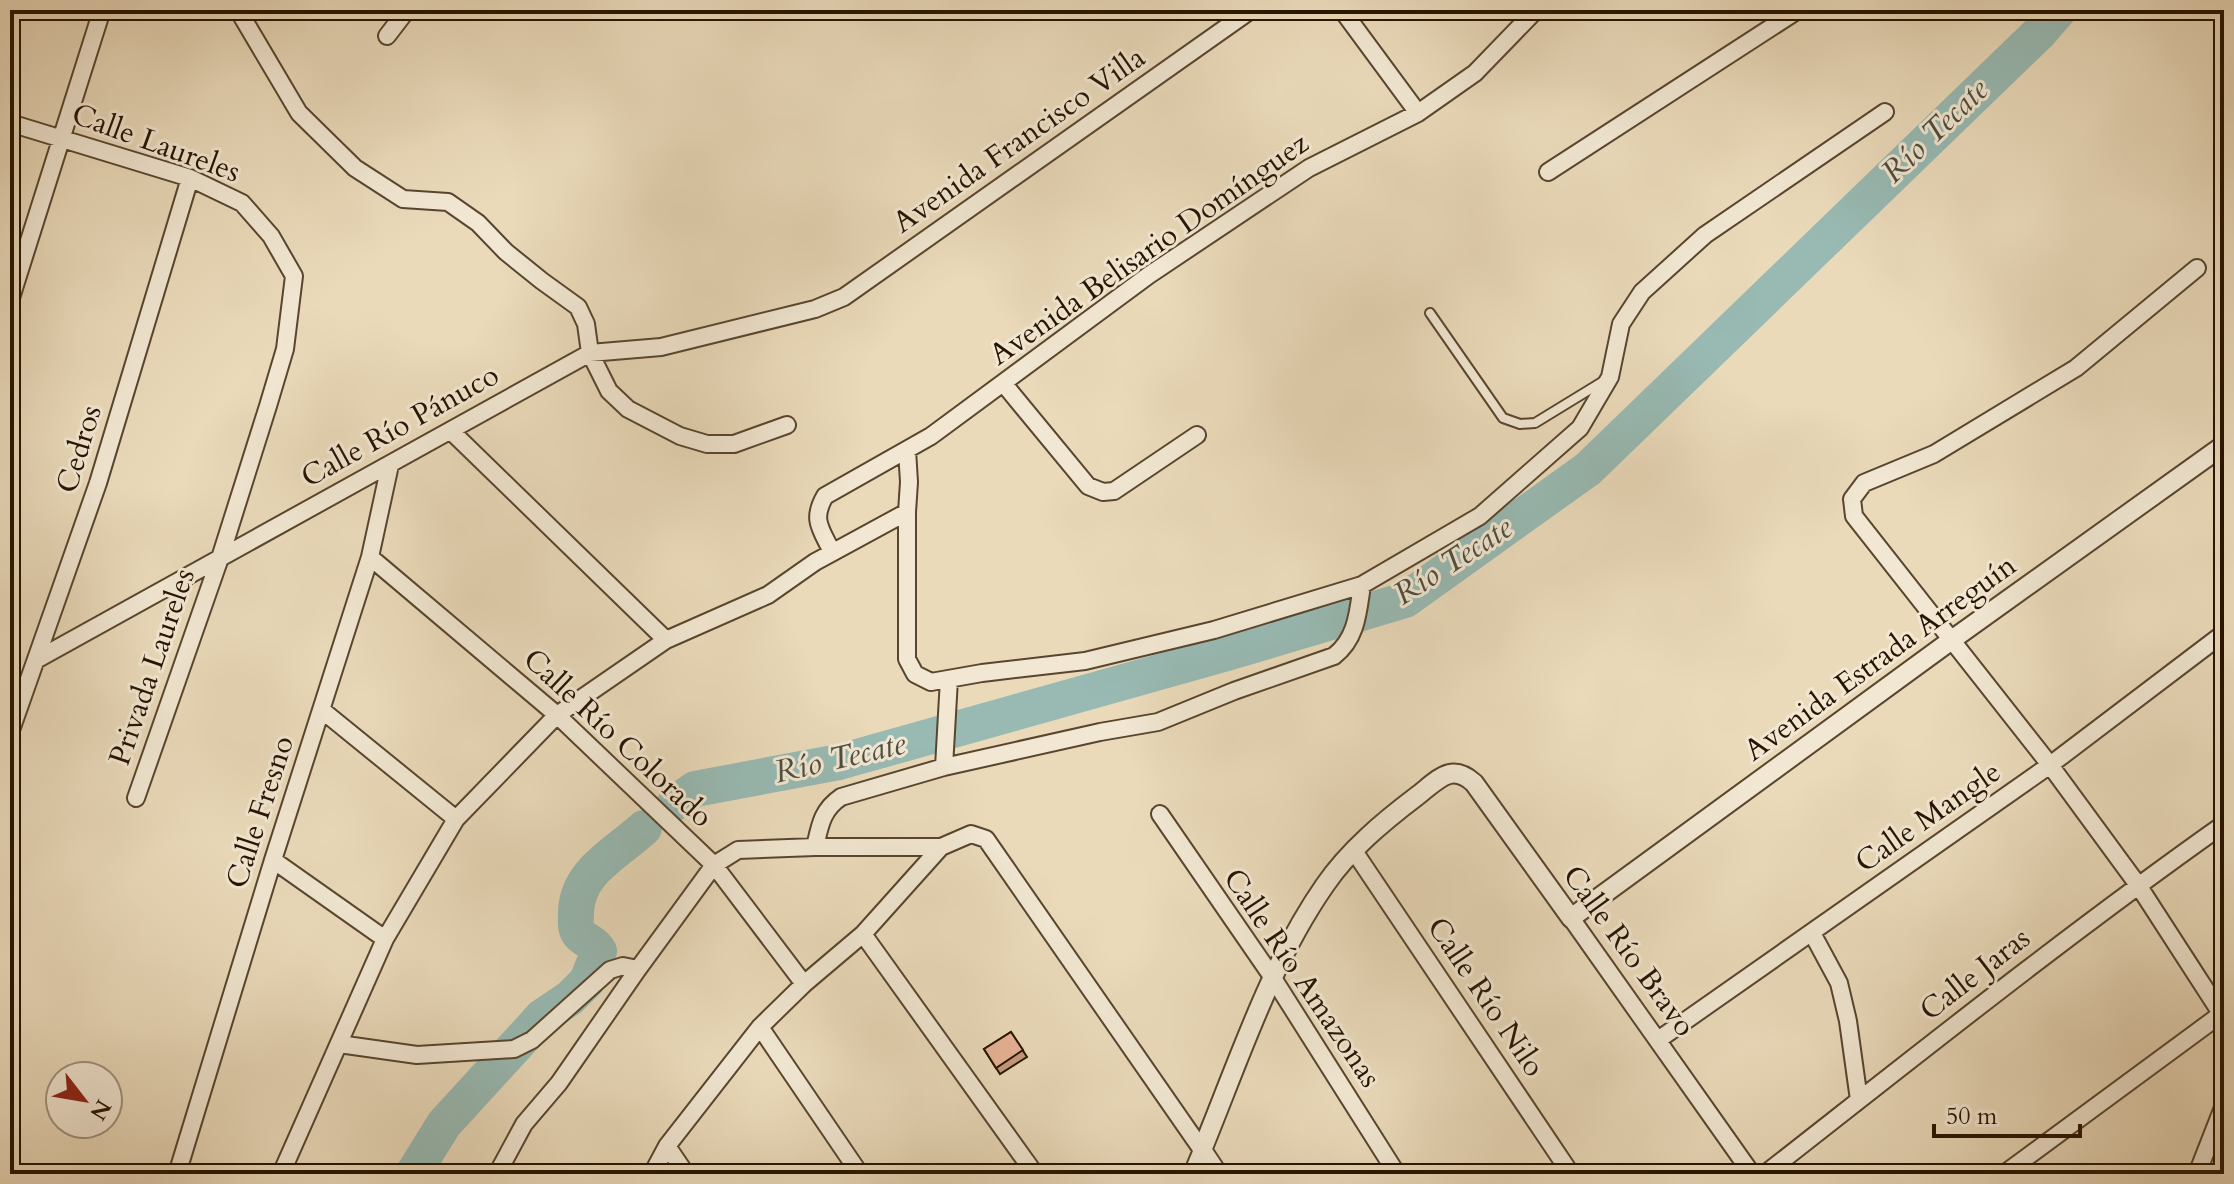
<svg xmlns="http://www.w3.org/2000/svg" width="2234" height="1184" font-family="Cardo,serif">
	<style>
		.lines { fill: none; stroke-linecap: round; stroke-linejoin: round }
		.river { stroke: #98bab3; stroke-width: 36 }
		.service-casing { stroke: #58452e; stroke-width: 12 }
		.minor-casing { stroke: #58452e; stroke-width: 20 }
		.tertiary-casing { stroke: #58452e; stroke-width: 22 }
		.service { stroke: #f1e7d2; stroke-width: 8 }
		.minor { stroke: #f1e7d2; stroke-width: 16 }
		.tertiary { stroke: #f1e7d2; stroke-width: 18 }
		.wall { fill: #c79a82; stroke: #271300; stroke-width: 2 }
		.building { fill: #e7b397; stroke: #271300; stroke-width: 2 }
		.labels { text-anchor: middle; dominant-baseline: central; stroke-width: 6; stroke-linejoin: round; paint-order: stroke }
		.street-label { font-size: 30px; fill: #271300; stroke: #f1e7d2 }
		.water-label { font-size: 32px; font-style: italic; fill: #4f4d3f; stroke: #f1e7d2 }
	</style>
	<rect width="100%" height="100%" fill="#eadaba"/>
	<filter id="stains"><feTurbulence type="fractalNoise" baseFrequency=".0025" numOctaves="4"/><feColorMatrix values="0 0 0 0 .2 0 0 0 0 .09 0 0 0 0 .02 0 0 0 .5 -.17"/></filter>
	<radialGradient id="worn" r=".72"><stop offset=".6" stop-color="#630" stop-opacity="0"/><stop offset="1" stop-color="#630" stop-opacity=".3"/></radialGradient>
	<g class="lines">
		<path class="river" d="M675,803L695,789L839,762L1227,653L1405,600L1588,469L2040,32L2059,10
			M413,1174L444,1124L542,1017L570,998L587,981L599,951C594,941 581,940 577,930C575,925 576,918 576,912C577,871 617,853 644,828"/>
		<g class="service-casing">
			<path id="service" d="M1430,313L1503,418L1520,424L1535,423L1602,382"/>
		</g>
		<g class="minor-casing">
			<path id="minor" d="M243,10L241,15L299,113L355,168L403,199L448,202L478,223L506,252L542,281L578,307L586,324L590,353L609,391L628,409L680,436L707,444H734L787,425
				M930,10H941
				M1342,10L1418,113
				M387,36L407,10
				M10,123L190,178L242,203L271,236L294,276L285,349L268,406L221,555L136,798
				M1548,172L1798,10
				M2197,268L2076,368L1934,454L1864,483L1852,499L1854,516L2050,765L2138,885L2224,1018
				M10,301L102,10
				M1003,383L1088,486L1103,492L1114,491L1197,435
				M451,431L666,640
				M907,512V659L915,674L931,682L982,673L1085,661L1214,630L1362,585L1480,516L1580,428L1610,377L1621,324L1642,292L1705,235L1885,112
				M832,552C821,529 811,520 825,496L931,436L1149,275L1309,168L1418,113L1475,73L1536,10
				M370,557L557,715L714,865L804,984
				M36,660L590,353L661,347L815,309L844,297L1251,10
				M323,711L456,819
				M10,733L98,483L190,178
				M944,767L1100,732L1158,722L1234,691L1334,656C1357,638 1358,612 1362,585
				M1160,814L1273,978L1397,1174
				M815,847C820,825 822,810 841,797L944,767L949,679
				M1354,851L1571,1174
				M273,860L385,939
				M1571,918L1752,1174
				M1812,933L1839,983L1848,1021L1859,1100
				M863,934L1035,1174
				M760,1027L860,1174
				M1658,1040L2050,765L2224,633
				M339,1044L417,1055L514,1049L532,1040L610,970L623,966L638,969
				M667,1146L686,1174
				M177,1174L273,860L370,557L390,465
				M281,1174L385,939L456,819L557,715L666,640L768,595L815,562L907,512L909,482L907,450
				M497,1174L524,1124L559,1083L638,969L714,865L738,850L815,847H941
				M652,1174L667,1146L760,1027L804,984L863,934L941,847L971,834L986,839L1202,1150L1192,1174
				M1765,1174C1917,1055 2067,935 2224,824
				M2004,1174L2224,1012
				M2197,1174L2224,1105"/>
		</g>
		<g class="tertiary-casing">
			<path id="tertiary" d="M1218,1174L1202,1150C1239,1060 1270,964 1325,885C1349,850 1384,821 1417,796C1438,780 1451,762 1474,783L1571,918L1953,639L2224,445"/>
		</g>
		<use href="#service" class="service"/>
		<use href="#minor" class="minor"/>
		<use href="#tertiary" class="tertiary"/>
	</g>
	<path class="wall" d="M1011,1032L1027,1057L1000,1074L984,1049Z"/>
	<path class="building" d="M1011,1032L1023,1050L996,1068L984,1049Z"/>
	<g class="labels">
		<g class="street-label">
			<text transform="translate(1019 140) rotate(-35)">Avenida Francisco Villa</text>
			<text transform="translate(156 143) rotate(20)">Calle Laureles</text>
			<text transform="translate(1149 249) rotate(-35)">Avenida Belisario Domínguez</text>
			<text transform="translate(400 426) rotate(-29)">Calle Río Pánuco</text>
			<text transform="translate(79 449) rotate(-73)">Cedros</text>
			<text transform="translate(1880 658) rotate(-36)">Avenida Estrada Arreguín</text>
			<text transform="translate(152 667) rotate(-71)">Privada Laureles</text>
			<text transform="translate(618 738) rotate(43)">Calle Río Colorado</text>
			<text transform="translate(260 812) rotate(-72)">Calle Fresno</text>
			<text transform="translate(1928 817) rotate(-35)">Calle Mangle</text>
			<text transform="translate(1629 951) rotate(54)">Calle Río Bravo</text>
			<text transform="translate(1975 974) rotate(-38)">Calle Jaras</text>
			<text transform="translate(1302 978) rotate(56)">Calle Río Amazonas</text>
			<text transform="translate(1486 997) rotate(56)">Calle Río Nilo</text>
		</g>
		<g class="water-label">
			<text transform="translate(1935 131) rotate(-44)">Río Tecate</text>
			<text transform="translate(1453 561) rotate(-33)">Río Tecate</text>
			<text transform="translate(840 758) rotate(-13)">Río Tecate</text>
		</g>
	</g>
	<rect width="2234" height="1184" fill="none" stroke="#eadaba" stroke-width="40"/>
	<rect x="12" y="12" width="2210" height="1160" fill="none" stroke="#271300" stroke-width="4"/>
	<rect x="20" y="20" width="2194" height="1144" fill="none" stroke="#271300" stroke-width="2"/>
	<g transform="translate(84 1100) rotate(121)"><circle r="38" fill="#f1e7d2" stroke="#a0927e" stroke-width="2"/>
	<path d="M0-6L14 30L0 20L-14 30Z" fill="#8f2418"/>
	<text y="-12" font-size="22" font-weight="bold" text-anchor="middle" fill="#271300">N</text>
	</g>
	<path d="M1934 1124v12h146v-12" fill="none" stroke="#271300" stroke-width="4"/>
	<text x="1946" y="1124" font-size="24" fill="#271300" stroke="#f1e7d2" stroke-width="6" paint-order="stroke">50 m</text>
	<rect width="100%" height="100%" filter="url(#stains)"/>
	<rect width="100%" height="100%" fill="url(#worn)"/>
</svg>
